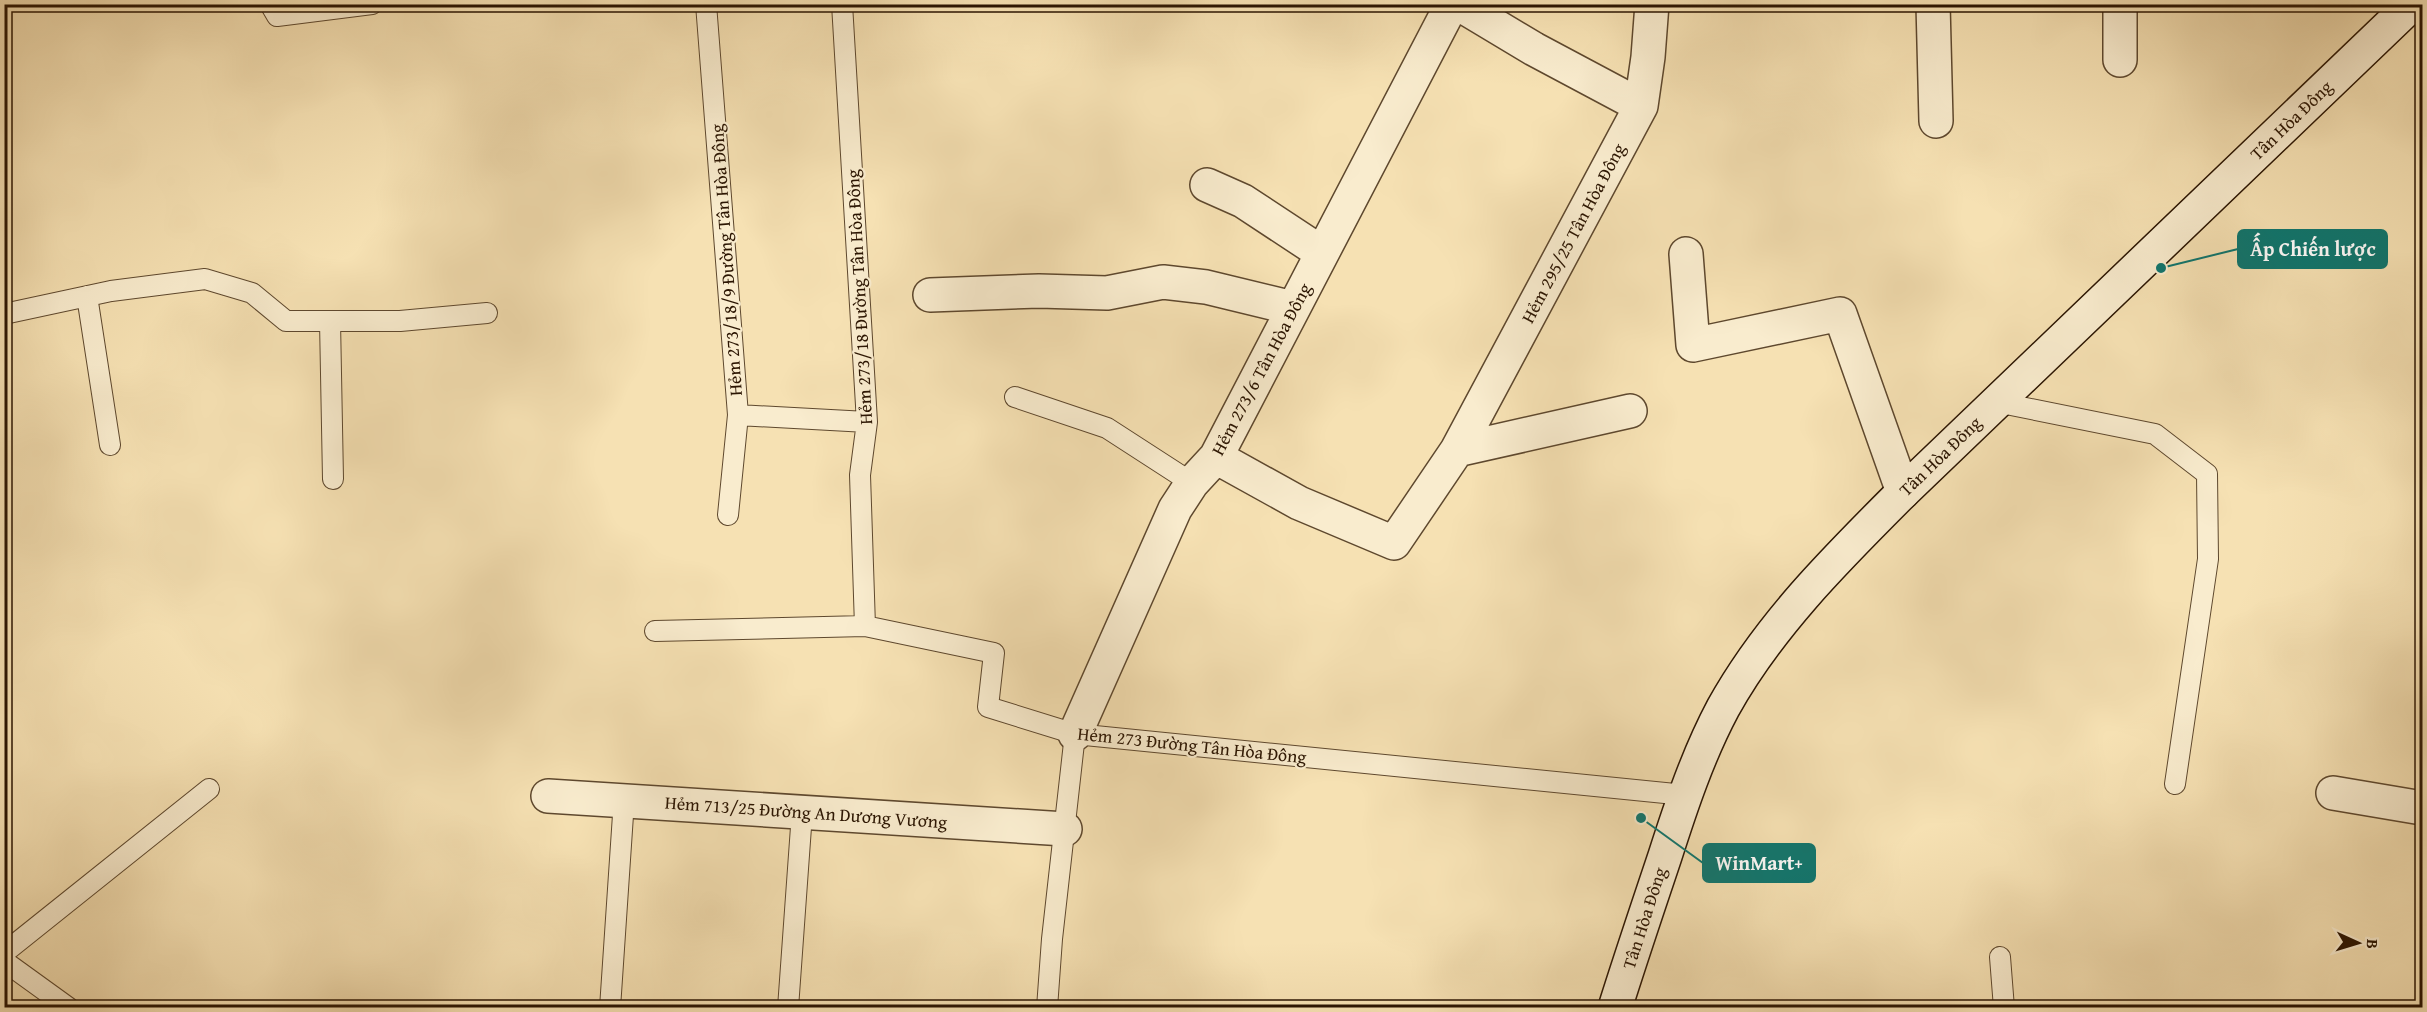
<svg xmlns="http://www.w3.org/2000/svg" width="2427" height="1012" font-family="'Gentium Book Plus',serif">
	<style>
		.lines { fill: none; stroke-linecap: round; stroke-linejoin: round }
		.lane-casing { stroke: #5e482e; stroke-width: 22 }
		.street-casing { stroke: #5e482e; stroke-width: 36 }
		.secondary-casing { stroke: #2b1502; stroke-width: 36 }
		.lane { stroke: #f9ecce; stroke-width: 20 }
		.street { stroke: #f9ecce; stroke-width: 33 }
		.secondary { stroke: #f9ecce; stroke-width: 33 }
		.labels { text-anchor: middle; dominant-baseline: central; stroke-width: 4.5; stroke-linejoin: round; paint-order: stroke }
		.street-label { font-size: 18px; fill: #2b1502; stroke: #f9ecce }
		.leader { fill: none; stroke: #0f766e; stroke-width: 2 }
		.callout-dot { fill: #0f766e; stroke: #f9ecce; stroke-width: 2 }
		.callout { fill: #0f766e; stroke: #0f766e; stroke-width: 2 }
		.callout-label { font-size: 20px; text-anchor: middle; font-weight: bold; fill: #fff }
	</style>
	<rect width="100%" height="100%" fill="#f6e1b3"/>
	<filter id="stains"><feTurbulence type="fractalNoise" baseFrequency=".00333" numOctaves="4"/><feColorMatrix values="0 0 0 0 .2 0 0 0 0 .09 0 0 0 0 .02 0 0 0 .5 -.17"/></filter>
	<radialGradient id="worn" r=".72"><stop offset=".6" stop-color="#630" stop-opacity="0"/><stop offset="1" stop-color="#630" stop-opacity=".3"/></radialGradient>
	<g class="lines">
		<g class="lane-casing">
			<path id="lane" d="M270,4L277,16L372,4
				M706,4L738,415L728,515
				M842,4L867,422L860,475L865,626
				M87,296L110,445
				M4,314L111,291L205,279L252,293L286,321H400L487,313
				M330,321L333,479
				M1015,397L1107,428L1192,483
				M1996,402L2155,434L2207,474L2208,559L2175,784
				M738,415L867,422
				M655,631L865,626L994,653L988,707L1075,734L1685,795
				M4,953L209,789
				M2000,957L2004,1008
				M4,961L69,1008
				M610,1008L624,800
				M788,1008L802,813
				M1047,1008L1052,939L1075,734"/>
		</g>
		<g class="street-casing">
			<path id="street" d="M1459,4L1534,49L1641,106
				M1933,4L1936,121
				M2120,4V60
				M1207,185L1243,201L1322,253
				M1686,254L1693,345L1840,314L1903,492
				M930,295L1039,291L1107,293L1163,282L1206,287L1293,308
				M1457,450L1630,411
				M1216,457L1299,503L1394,543L1457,450L1641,106L1648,57L1652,4
				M1075,734L1175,509L1192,483L1216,457L1452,4
				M2333,793L2422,808
				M548,796L1065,829"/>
		</g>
		<g class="secondary-casing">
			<path id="secondary" d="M1615,1008C1631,957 1648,907 1665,856C1681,806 1698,755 1723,708C1769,625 1837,558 1903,492L2412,4"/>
		</g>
		<use href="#lane" class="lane"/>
		<use href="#street" class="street"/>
		<use href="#secondary" class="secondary"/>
	</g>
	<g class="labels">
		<g class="street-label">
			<text transform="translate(2291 120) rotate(-44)">Tân Hòa Đông</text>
			<text transform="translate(1573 233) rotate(-62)">Hẻm 295/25 Tân Hòa Đông</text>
			<text transform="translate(726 260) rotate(-94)">Hẻm 273/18/9 Đường Tân Hòa Đông</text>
			<text transform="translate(859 297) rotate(-93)">Hẻm 273/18 Đường Tân Hòa Đông</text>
			<text transform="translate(1261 369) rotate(-62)">Hẻm 273/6 Tân Hòa Đông</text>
			<text transform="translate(1940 456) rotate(-44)">Tân Hòa Đông</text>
			<text transform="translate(1192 745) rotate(6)">Hẻm 273 Đường Tân Hòa Đông</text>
			<text transform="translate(806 812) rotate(4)">Hẻm 713/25 Đường An Dương Vương</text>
			<text transform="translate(1644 918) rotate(-72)">Tân Hòa Đông</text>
		</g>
	</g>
	<path class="leader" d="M2161 268L2238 249M1641 818L1703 863"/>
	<g class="callout-dot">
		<circle cx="2161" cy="268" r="6"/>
		<circle cx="1641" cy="818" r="6"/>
	</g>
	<g class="callout">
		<rect x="2238" y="230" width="149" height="38" rx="6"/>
		<rect x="1703" y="844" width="112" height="38" rx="6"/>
	</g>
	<g class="callout-label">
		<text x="2313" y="256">Ấp Chiến lược</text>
		<text x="1759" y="870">WinMart+</text>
	</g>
	<rect width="2427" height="1012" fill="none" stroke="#f6e1b3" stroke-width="24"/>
	<rect x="6" y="6" width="2415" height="1000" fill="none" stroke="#2b1502" stroke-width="3"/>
	<rect x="12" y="12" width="2403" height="988" fill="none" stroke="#2b1502" stroke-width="1.5"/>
	<g transform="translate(2358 943) rotate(94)" stroke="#f9ecce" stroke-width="4.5" paint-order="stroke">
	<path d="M0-4.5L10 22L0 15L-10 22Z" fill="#2b1502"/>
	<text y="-9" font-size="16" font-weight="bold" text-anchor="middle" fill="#2b1502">B</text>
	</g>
	<rect width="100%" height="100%" filter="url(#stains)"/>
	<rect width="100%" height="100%" fill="url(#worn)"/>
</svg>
